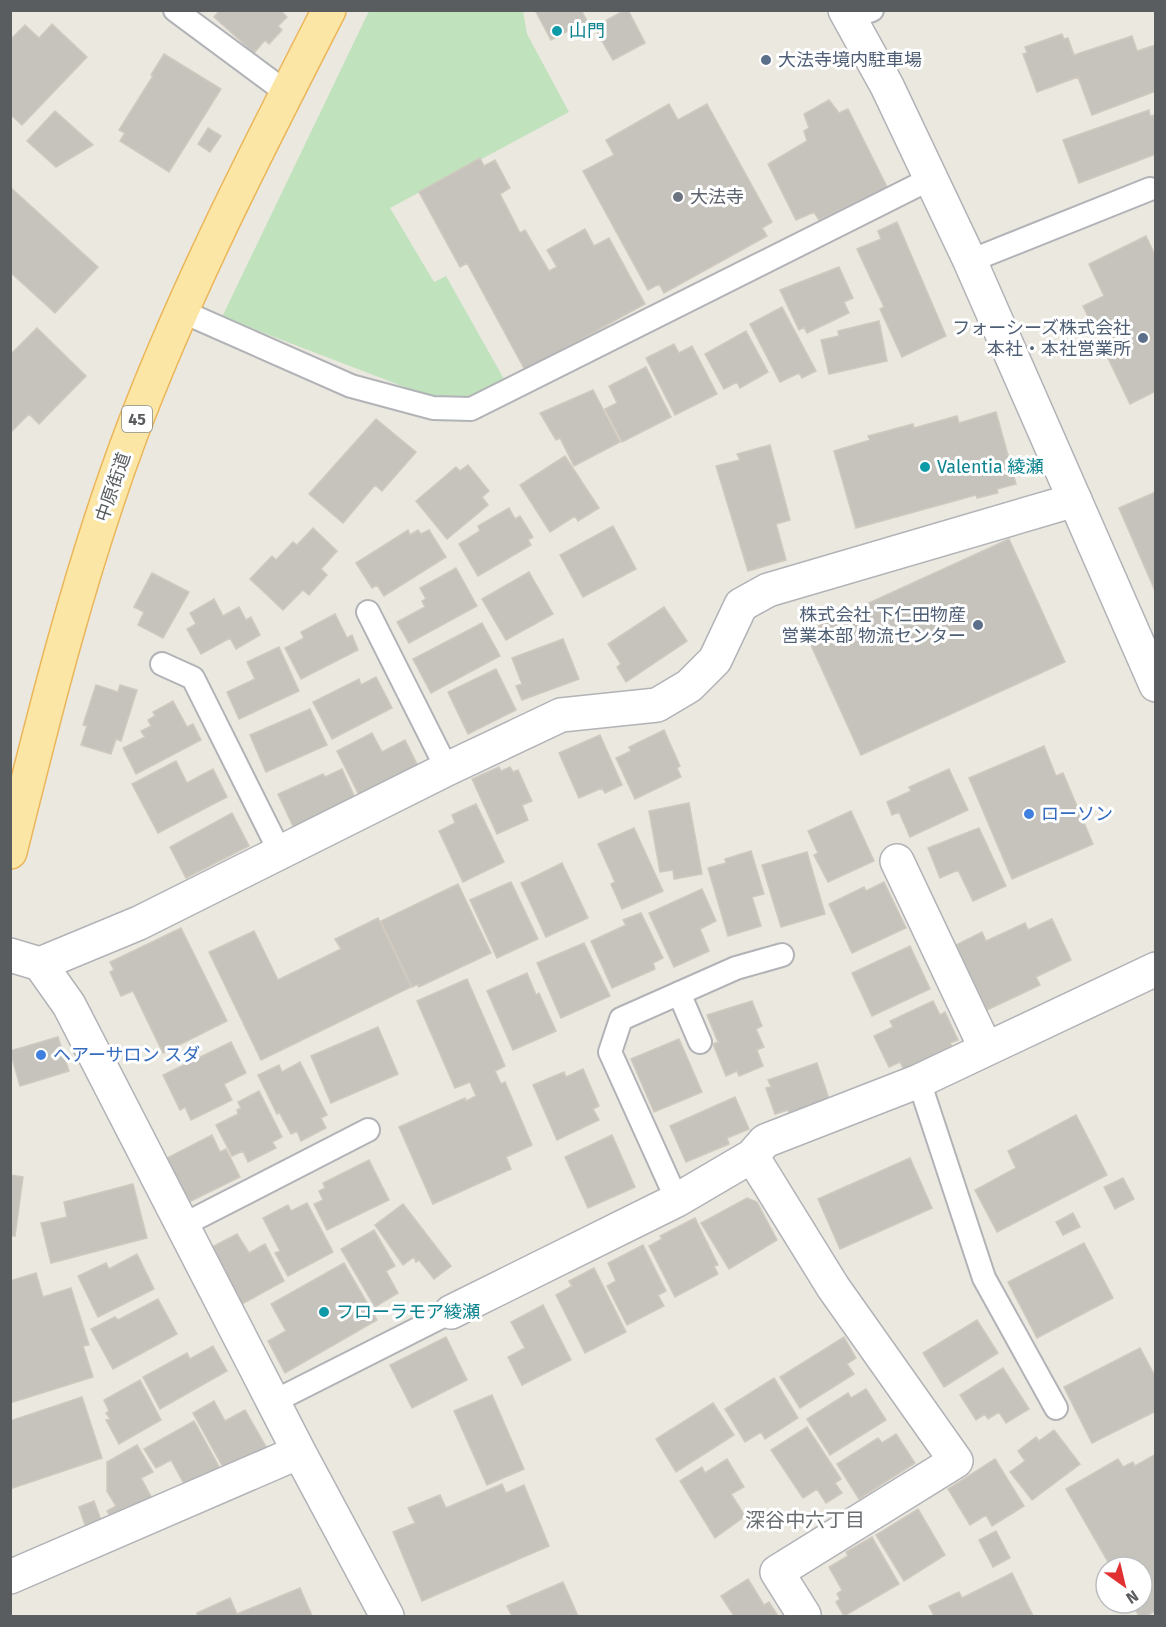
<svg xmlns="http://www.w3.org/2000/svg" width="1166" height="1627" font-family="'Fira Sans','Noto Sans JP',sans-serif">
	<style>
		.green { fill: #c0e2bd }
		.building { fill: #c6c3bd; stroke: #cfc9bf; stroke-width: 1.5 }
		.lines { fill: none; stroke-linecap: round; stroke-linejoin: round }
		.service-casing { stroke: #b1b3b7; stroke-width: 26 }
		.minor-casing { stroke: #b1b3b7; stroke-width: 36 }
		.tertiary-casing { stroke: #b1b3b7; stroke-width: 36 }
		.primary-casing { stroke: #ebb659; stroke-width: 36 }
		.service { stroke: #fff; stroke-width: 22 }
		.minor { stroke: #fff; stroke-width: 33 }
		.tertiary { stroke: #fff; stroke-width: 33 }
		.primary { stroke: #fbe6a5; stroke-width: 33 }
		.culture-dot { fill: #0f9aa8; stroke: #fff; stroke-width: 2 }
		.service-dot { fill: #5c6f8a; stroke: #fff; stroke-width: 2 }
		.worship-dot { fill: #6b7280; stroke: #fff; stroke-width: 2 }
		.shop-dot { fill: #3f7fe0; stroke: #fff; stroke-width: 2 }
		.labels { text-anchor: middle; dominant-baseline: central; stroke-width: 6; stroke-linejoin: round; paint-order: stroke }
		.shield { fill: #fff; stroke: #8b8e90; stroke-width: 1.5 }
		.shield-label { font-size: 16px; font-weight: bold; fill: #595d60 }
		.culture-label { font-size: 18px; fill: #0d838f; stroke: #fff; text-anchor: start }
		.service-label { font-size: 18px; fill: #4e5e75; stroke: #fff; text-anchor: end }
		.worship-label { font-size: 18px; fill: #5b616d; stroke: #fff; text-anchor: start }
		.street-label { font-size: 18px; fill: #595d60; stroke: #fff }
		.shop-label { font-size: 18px; fill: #366cbe; stroke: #fff; text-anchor: start }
		.neighbourhood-label { font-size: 20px; fill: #6a6f72; stroke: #fff }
	</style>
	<rect width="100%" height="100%" fill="#ebe8e0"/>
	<path class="green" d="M369,11H523L527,34L569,112L390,208L434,282L446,276L504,379C474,396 462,403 428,396L222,317Z"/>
	<path class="building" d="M220,10H280L287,17L278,26L282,30L269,44L265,40L254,53L214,17Z
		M535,10H581L587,21L551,40Z
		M625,10H628L645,43L613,60L594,27Z
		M52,24L87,57L22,125L10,114V40L25,25L39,38Z
		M1062,34L1064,39L1068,38L1074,55L1132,36L1137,51L1156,45V91L1092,115L1078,77L1037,92L1023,54L1027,53L1025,47Z
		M164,54L221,89L169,172L120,141L125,133L119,130L153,76L151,75Z
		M829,100L839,113L848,109L887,187L819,220L814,212L796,220L768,164L807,141L804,131L809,128L804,114Z
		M669,104L678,120L707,104L772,222L762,228L767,236L664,293L659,284L648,290L583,171L614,155L606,140Z
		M1149,110L1150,116L1156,115V154L1079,183L1063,140Z
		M55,111L93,145L56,167L27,141Z
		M208,128L221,136L210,152L198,144Z
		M480,158L484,166L495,160L510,188L500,194L520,233L525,230L549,271L557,267L547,250L585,229L594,246L609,238L645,304L525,370L467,263L460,267L419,192Z
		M10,187L98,267L55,313L10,272Z
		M897,222L946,336L902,357L880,309L884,307L857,249L881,239L878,231Z
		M1146,236L1156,257V391L1130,404L1083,306L1104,296L1089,264Z
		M839,267L853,298L844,302L849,313L807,333L804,327L799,330L780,290Z
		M782,307L816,371L802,378L799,373L780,382L750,324Z
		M879,321L887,361L829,374L821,340L839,336L838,331Z
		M37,328L86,376L39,424L29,414L12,431L10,355Z
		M746,331L768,372L740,388L737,382L724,389L705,354Z
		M674,344L679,353L692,346L717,394L675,415L646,358Z
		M646,367L671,417L622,442L605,409L617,403L609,386Z
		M593,390L620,442L574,466L560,438L556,440L540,413Z
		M996,412L1016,484L997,489L998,493L977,498L976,495L856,528L834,451L870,440L868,436L913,424L914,428L957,416L959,423Z
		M376,419L416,452L382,491L375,485L343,523L309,494Z
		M770,445L790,520L776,524L786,560L748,571L716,466L740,460L737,454Z
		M565,456L599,508L578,521L575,516L550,532L520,485Z
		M468,465L489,491L482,497L488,505L447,539L416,501L456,467L460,471Z
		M1156,492V593L1119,508Z
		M509,508L515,519L520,516L533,537L528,540L531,545L478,576L459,544L480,531L478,526Z
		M613,526L636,569L583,597L560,555Z
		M313,528L337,551L321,569L327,575L309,595L303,590L283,610L250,579L272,556L276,560L293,542L297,545Z
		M408,530L410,535L418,530L421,534L429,530L446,557L384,596L377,585L372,588L356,563Z
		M1009,539L1065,662L861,755L805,632Z
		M456,568L477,606L409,643L397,622L425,607L422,601L426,599L420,588Z
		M529,572L553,614L506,640L482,599Z
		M152,573L189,592L163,638L138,625L144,612L134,607Z
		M214,599L223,616L239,607L246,620L251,617L260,635L236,649L230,638L201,654L187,629L196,624L190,613Z
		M664,607L687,641L626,682L617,667L621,664L608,644Z
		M335,614L347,638L352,635L358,650L301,679L285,648L304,638L301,632Z
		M482,623L500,656L431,693L413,659Z
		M563,639L579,679L522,700L516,686L522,684L512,658Z
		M279,647L299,691L239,719L227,692L255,679L247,662Z
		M496,669L516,710L468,734L448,692Z
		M376,677L392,708L332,739L313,702L359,679L361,685Z
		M96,685L118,692L120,685L137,690L121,741L116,739L111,754L81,745L87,726L83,725Z
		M173,701L187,727L193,724L201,740L136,774L123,748L145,737L141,731L151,726L148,720L155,716L153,712Z
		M310,709L327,745L266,772L250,735Z
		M664,730L680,766L677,768L681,777L635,799L616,758L631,751L629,747Z
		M372,733L382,752L405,740L419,768L360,797L337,751Z
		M600,735L622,785L605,793L602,788L579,798L559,753Z
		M1044,746L1056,776L1063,773L1093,844L1012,879L969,778Z
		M176,761L187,783L213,769L227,797L158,833L132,784Z
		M499,767L501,771L510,767L513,772L518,770L532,801L522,805L528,820L497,834L472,779Z
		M342,769L356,800L294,828L278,794L323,774L325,777Z
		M949,769L968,810L910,837L899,812L892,815L887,802L911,791L909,787Z
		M689,803L702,874L674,879L673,870L660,872L649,811Z
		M476,804L504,862L463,882L439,831L455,823L452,815Z
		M851,811L874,861L828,882L814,855L818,853L808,831Z
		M232,813L249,846L186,878L170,847Z
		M634,828L663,891L622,909L611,884L615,882L598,844Z
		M979,828L1006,886L973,901L958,870L940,878L928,848Z
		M751,851L764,894L752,897L761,926L728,936L708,868L726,863L725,859Z
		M807,852L825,914L781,927L762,865Z
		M562,863L588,918L546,937L521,883Z
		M511,882L538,939L497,958L470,900Z
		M884,882L906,928L852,953L829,904L864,887L866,891Z
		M458,884L491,953L419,987L418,984L412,987L381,921Z
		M702,889L716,921L700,929L709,951L674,967L649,913Z
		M641,913L663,958L653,963L655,969L612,988L591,941L626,925L623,920Z
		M378,918L411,987L261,1060L209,952L254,931L278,980L341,949L335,939Z
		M1052,919L1071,960L1036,977L1040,985L987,1010L956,945L982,932L986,941L1025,923L1028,930Z
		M181,928L227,1021L163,1053L133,991L121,996L110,972L114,970L110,962Z
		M584,943L610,996L561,1018L537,963Z
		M910,946L930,989L872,1016L852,973Z
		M527,973L536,995L539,993L556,1031L513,1050L487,991Z
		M467,979L505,1066L495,1071L501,1084L505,1082L532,1145L506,1157L511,1169L433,1204L399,1127L465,1098L466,1101L476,1096L470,1082L455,1088L417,1001Z
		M752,1001L762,1026L756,1029L764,1047L757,1050L763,1066L739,1076L737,1071L726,1076L713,1044L718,1042L707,1015Z
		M933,1001L940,1015L945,1012L958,1040L950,1043L953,1048L904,1070L900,1062L889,1067L874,1036L893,1027L890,1021Z
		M378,1027L398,1074L331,1103L311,1056Z
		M58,1037L69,1071L20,1086L10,1051Z
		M679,1039L702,1092L654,1112L631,1059Z
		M231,1042L246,1073L224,1084L232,1100L191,1120L185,1107L180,1110L163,1075Z
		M300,1062L327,1115L321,1118L326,1128L301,1141L297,1131L291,1134L279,1112L277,1114L258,1075L279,1065L282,1072Z
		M817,1063L829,1099L789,1113L788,1110L775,1114L766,1088L771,1087L768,1080Z
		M583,1069L599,1106L593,1109L599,1120L557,1140L533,1085L564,1072L566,1077Z
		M259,1091L282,1137L272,1142L276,1148L248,1162L243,1151L232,1156L216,1125L238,1114L237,1110L241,1108L238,1102Z
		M735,1097L749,1129L727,1138L729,1144L686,1162L670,1126Z
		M1076,1115L1107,1175L997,1232L975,1190L1016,1168L1008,1151Z
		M212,1135L220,1152L226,1149L240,1177L189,1202L167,1158Z
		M612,1135L635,1187L588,1208L565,1157Z
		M910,1158L932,1208L840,1249L818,1199Z
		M369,1160L389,1200L327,1230L314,1204L323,1200L319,1191L325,1188L323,1183Z
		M10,1175L23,1177L15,1236H10Z
		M1123,1178L1134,1199L1115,1209L1104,1187Z
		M133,1184L147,1238L51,1263L41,1223L67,1217L64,1202Z
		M747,1198L757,1202L777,1240L729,1269L701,1223Z
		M307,1203L333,1252L288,1276L275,1253L280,1251L263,1218L288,1205L291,1211Z
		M403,1204L451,1266L434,1279L419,1260L416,1262L414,1257L403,1265L375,1225Z
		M1073,1213L1080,1227L1063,1235L1056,1222Z
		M695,1218L718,1265L714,1266L718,1274L675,1297L649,1246L662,1239L660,1236Z
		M374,1230L395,1266L386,1271L398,1293L375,1307L341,1249Z
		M237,1234L249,1253L265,1244L284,1281L242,1304L212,1247Z
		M1084,1243L1113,1298L1037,1338L1008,1282Z
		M643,1245L666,1291L658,1295L664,1306L627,1325L607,1286L616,1281L608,1263Z
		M137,1254L154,1289L98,1317L78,1276L106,1263L109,1269Z
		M344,1263L377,1320L285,1373L268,1341L286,1331L271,1304Z
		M594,1268L626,1332L585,1353L556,1295L572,1286L569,1281Z
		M36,1273L43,1297L71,1288L89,1345L83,1346L93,1377L10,1403V1281Z
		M158,1299L177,1334L113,1369L91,1329L115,1317L118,1320Z
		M543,1305L571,1360L522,1385L508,1357L525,1348L511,1322Z
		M977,1320L998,1353L944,1387L923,1353Z
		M446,1337L467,1380L412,1408L390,1365Z
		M844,1337L856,1358L847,1364L854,1374L800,1408L780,1377Z
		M213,1346L227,1371L160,1409L143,1377L187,1353L190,1359Z
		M1140,1348L1156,1378V1411L1092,1443L1064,1387Z
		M1003,1368L1029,1409L1006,1423L999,1412L988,1419L985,1414L976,1420L960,1395Z
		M774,1378L798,1418L765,1439L761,1432L745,1442L725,1409Z
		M140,1380L161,1420L119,1444L106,1420L110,1419L106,1413L109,1411L104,1400Z
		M866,1389L886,1420L830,1455L807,1419L848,1393L851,1398Z
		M492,1395L524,1469L487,1485L454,1411Z
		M82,1397L102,1458L10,1489V1421Z
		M214,1401L225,1421L245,1410L269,1452L228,1476L193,1413Z
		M713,1403L734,1435L676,1472L656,1439Z
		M194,1421L223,1474L189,1493L171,1460L156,1468L144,1449Z
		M807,1427L841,1479L835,1483L842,1493L826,1503L817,1489L803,1498L771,1450Z
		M1054,1430L1080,1464L1032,1500L1010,1472L1025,1461L1018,1451L1036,1437L1039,1441Z
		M896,1434L915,1463L859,1499L837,1464L878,1438L882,1443Z
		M137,1445L153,1472L141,1478L153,1500L114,1523L107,1511L116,1506L107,1491V1462Z
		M1156,1454V1611L1146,1616H1139L1131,1603H1142V1567H1111L1066,1489L1118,1459L1123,1467L1133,1462L1135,1466Z
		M727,1459L744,1487L731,1494L745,1516L715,1538L680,1481L702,1467L705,1473Z
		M995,1459L1024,1506L992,1526L986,1515L970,1525L948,1489Z
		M502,1484L506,1493L524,1485L549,1546L422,1601L393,1532L415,1523L408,1508L440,1495L446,1508Z
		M94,1501L101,1520L85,1525L79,1507Z
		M918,1509L945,1555L904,1581L876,1535Z
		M996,1531L1010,1558L993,1567L979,1540Z
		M872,1537L899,1584L844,1616L836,1602L840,1599L837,1594L842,1590L829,1567L848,1556L846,1552Z
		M1012,1573L1033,1616H934L929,1606L959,1592L962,1598Z
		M748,1579L764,1605L769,1602L778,1616H734L721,1596Z
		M563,1582L578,1616H512L507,1606Z
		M300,1588L312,1616H198L197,1613L230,1598L237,1614Z"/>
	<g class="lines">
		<g class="service-casing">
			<path id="service" d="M175,10L287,93
				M850,18L872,10
				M970,261L1150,189
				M181,311L351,386L433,408L471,409L932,178
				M368,612L447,769
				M162,664L193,678L280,852
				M679,993L700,1042
				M919,1081L984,1278L1056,1408
				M677,1200L610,1052L621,1019L736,968L782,955
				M183,1225L368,1130
				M275,1401L451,1312"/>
		</g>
		<g class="minor-casing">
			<path id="minor" d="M897,861L986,1049
				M10,955L40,964L69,1005L299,1452L387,1616
				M40,964L139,923L447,769L561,715L657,705L689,686L715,660L741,605L768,590L1075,500
				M752,1156L833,1287L956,1461L777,1572L804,1615
				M451,1312L677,1200L752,1156L765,1141L919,1081L1156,969
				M10,1577L299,1452"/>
		</g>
		<g class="tertiary-casing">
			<path id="tertiary" d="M845,10L887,86L970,261L1156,685"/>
		</g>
		<g class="primary-casing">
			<path id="primary" d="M10,852C45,711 80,570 131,434C186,288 258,149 329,10"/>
		</g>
		<use href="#service" class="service"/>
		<use href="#minor" class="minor"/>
		<use href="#tertiary" class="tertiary"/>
		<use href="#primary" class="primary"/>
	</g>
	<g class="culture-dot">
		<circle cx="557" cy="31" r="6"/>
		<circle cx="925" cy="467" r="6"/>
		<circle cx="324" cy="1312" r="6"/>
	</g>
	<g class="service-dot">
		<circle cx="766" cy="60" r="6"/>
		<circle cx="1143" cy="338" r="6"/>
		<circle cx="978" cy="625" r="6"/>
	</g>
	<circle class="worship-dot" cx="678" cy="197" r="6"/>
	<g class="shop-dot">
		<circle cx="1029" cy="814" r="6"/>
		<circle cx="41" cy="1055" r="6"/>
	</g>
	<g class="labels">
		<rect class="shield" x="122" y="406" width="30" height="26" rx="4.5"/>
		<g class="shield-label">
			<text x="137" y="419">45</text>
		</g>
		<g class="culture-label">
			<text x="569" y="31">山門</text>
			<text x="937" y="467">Valentia 綾瀬</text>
			<text x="336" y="1312">フローラモア綾瀬</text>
		</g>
		<g class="service-label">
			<text x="778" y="60" text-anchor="start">大法寺境内駐車場</text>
			<text x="1131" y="328">フォーシーズ株式会社<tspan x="1131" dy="21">本社・本社営業所</tspan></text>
			<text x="966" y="615">株式会社 下仁田物産<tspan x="966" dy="21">営業本部 物流センター</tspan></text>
		</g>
		<g class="worship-label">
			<text x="690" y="197">大法寺</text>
		</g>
		<g class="street-label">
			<text transform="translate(113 487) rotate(-71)">中原街道</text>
		</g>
		<g class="shop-label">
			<text x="1041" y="814">ローソン</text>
			<text x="53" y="1055">ヘアーサロン スダ</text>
		</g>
		<g class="neighbourhood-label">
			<text x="805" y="1520">深谷中六丁目</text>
		</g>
	</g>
	<rect width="1166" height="1627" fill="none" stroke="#595d60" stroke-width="24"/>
	<g transform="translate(1124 1585) rotate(146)"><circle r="28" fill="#ffffff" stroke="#bdbebf" stroke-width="1.5"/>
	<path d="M0-4.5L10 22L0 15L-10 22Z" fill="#e13031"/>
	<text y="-9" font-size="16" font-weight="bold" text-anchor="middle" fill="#595d60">N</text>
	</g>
</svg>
